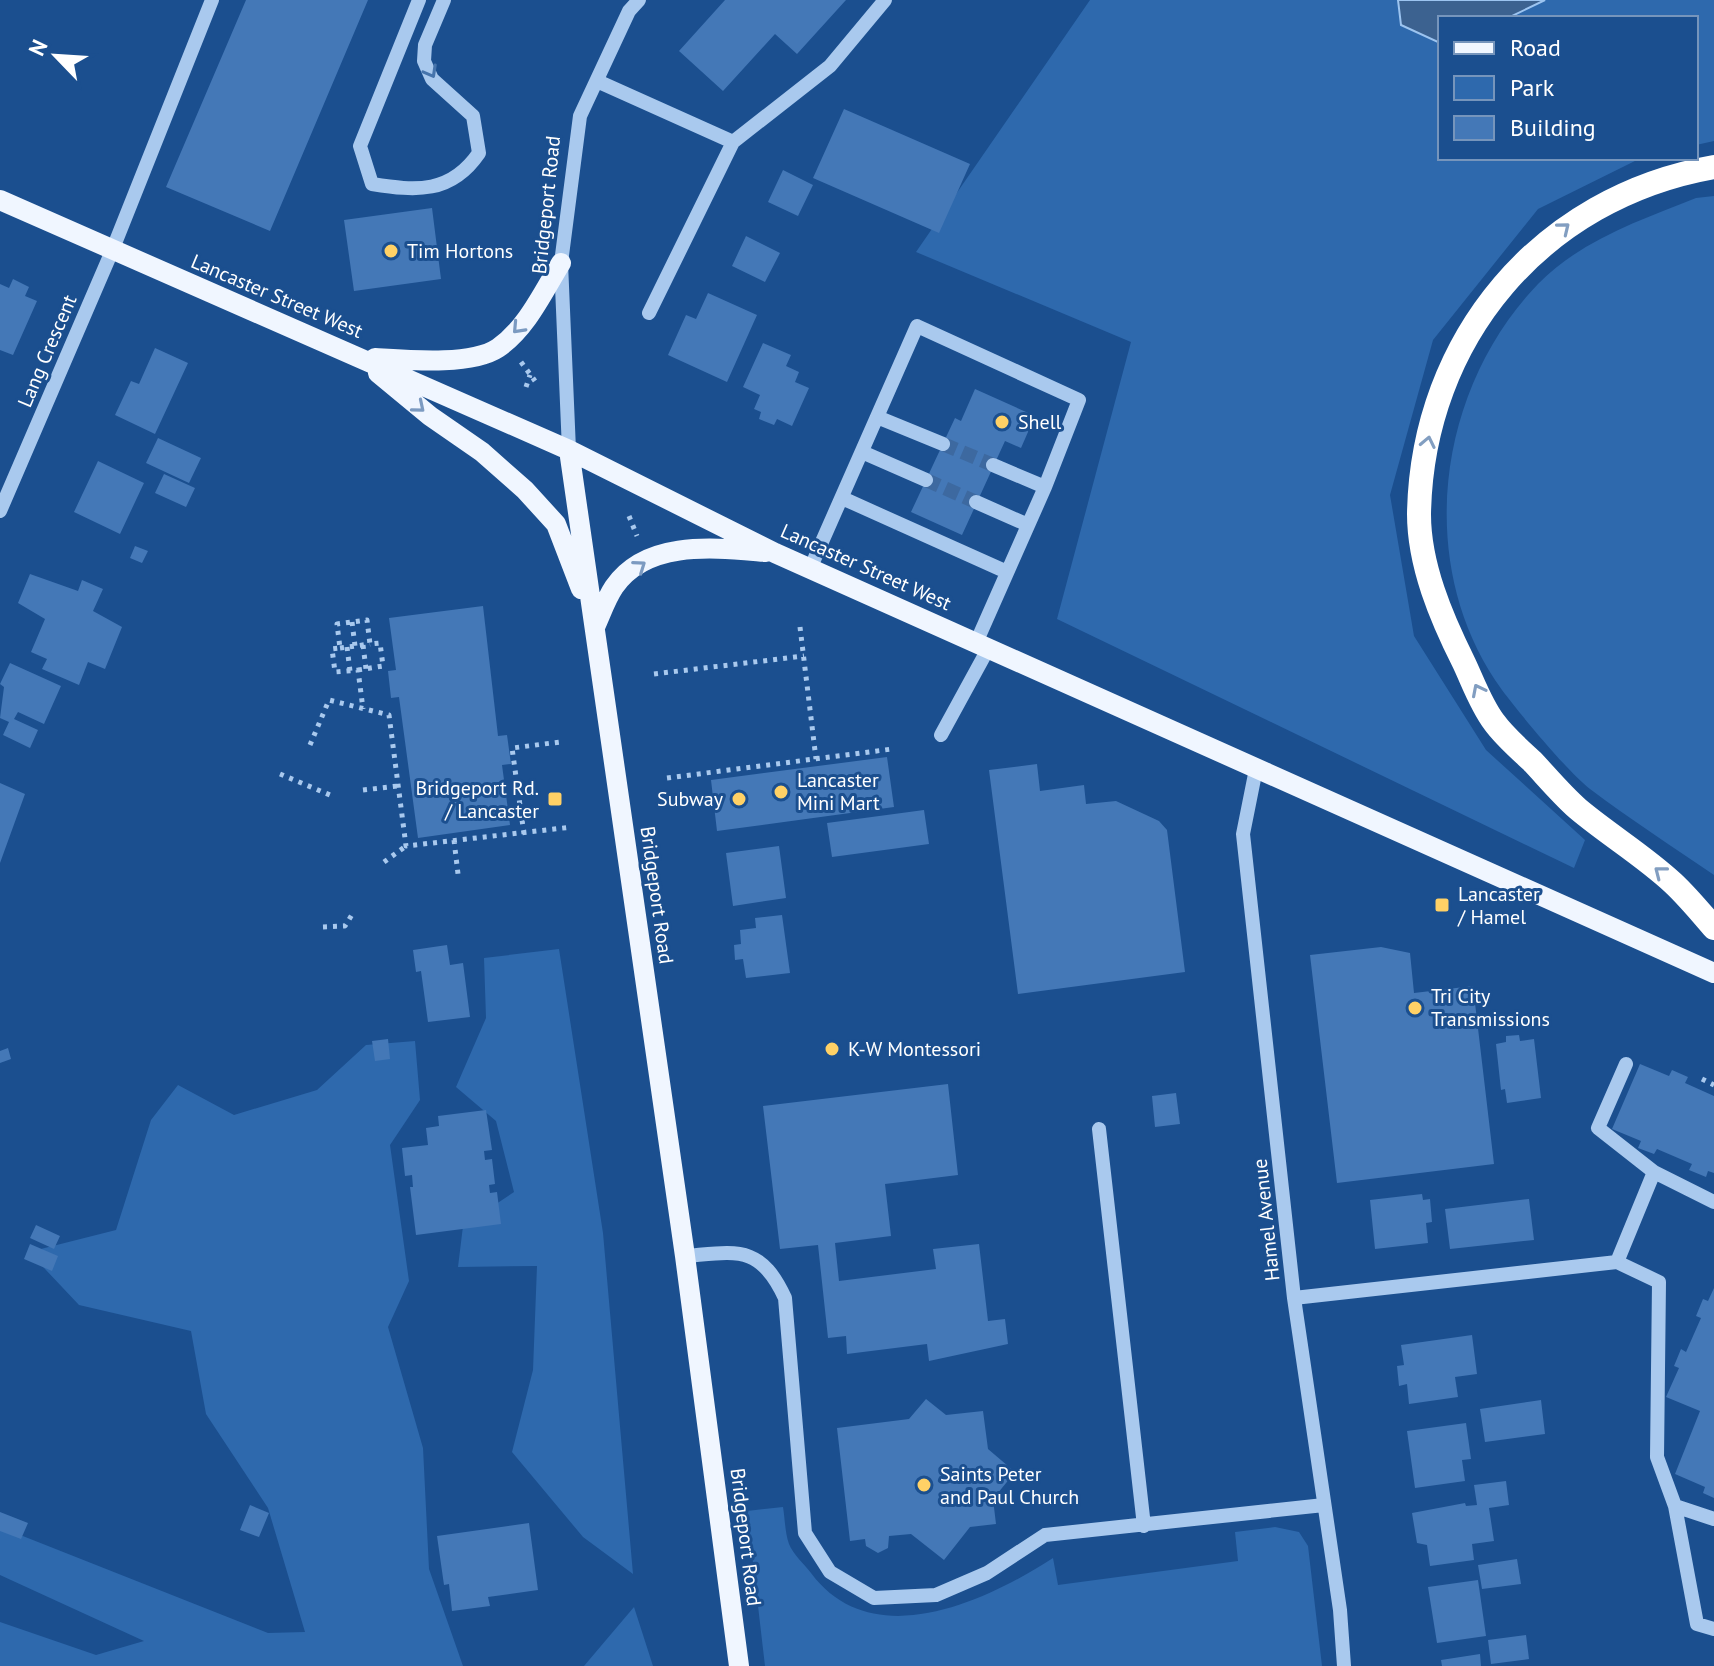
<svg xmlns="http://www.w3.org/2000/svg" width="1714" height="1666" font-family="'PT Sans',sans-serif">
	<style>
		.green { fill: #2e69ad }
		.water { fill: #3c6290; stroke: #9cc4f0; stroke-width: 2 }
		.building { fill: #4478b7 }
		.lines { fill: none; stroke-linecap: round; stroke-linejoin: round }
		.minor-tunnel { stroke: #3d69a0; stroke-width: 14; stroke-dasharray: 14 7; stroke-linecap: butt }
		.path { stroke: #a9c9ee; stroke-width: 5; stroke-dasharray: 4 6; stroke-linecap: butt }
		.minor { stroke: #a9c9ee; stroke-width: 14 }
		.major { stroke: #f0f6ff; stroke-width: 20 }
		.highway { stroke: #fff; stroke-width: 24 }
		.oneway { stroke: #4674ac }
		.oneway2 { stroke: #829ec1 }
		.oneway3 { stroke: #7b9ac1 }
		.poi-dot { fill: #ffd166; stroke: #1b4f8f; stroke-width: 3 }
		.labels { text-anchor: middle; dominant-baseline: central; stroke-width: 6; stroke-linejoin: round; paint-order: stroke }
		.street-label { font-size: 20px; fill: #fff; stroke: #1b4f8f }
		.poi-label { font-size: 20px; fill: #fff; stroke: #1b4f8f; text-anchor: start }
	</style>
	<rect width="100%" height="100%" fill="#1b4f8f"/>
	<path class="green" d="M1090,0H1398L1401,25L1440,43V158H1641L1538,209L1433,340L1390,495L1414,636L1486,750L1585,840L1574,868L1057,619L1131,342L916,252Z
		M1545,0H1714V141L1696,145V18H1508Z
		M1714,196V875C1673,847 1630,819 1590,789C1568,772 1519,713 1502,690C1413,567 1436,390 1538,284C1581,240 1641,220 1696,198Z
		M559,949L603,1233L633,1574L583,1537L512,1452L533,1370L537,1266L458,1267L463,1226L514,1192L496,1121L456,1087L486,1018L484,958Z
		M415,1041L420,1100L390,1145L409,1281L388,1327L423,1448L429,1569L463,1666H0V1622L96,1655L144,1641L0,1575V1527L268,1633L305,1632L268,1508L206,1414L191,1331L79,1305L29,1252L116,1230L151,1120L178,1085L234,1115L317,1090L366,1045Z
		M783,1507C785,1519 785,1533 789,1544C793,1554 804,1564 811,1573C872,1655 985,1602 1053,1558L1058,1585L1238,1561L1235,1532L1275,1527L1299,1532L1308,1546L1322,1666H765L747,1511Z
		M634,1607L653,1666H584Z"/>
	<path class="water" d="M1398,0H1545L1508,18H1440V43L1401,25Z"/>
	<path class="building" d="M246,0H368L270,231L166,187Z
		M725,0H846L797,54L775,34L723,91L679,51Z
		M844,109L970,164L939,233L813,178Z
		M783,170L813,185L798,216L768,202Z
		M432,208L441,279L354,291L344,220Z
		M746,236L780,253L765,282L732,266Z
		M13,279L29,287L25,296L37,301L13,355L0,350V284L9,288Z
		M708,293L757,315L727,382L668,355L686,315L696,319Z
		M763,343L791,355L786,366L799,372L795,382L809,388L792,426L777,419L774,425L759,419L761,412L754,409L760,395L743,387Z
		M155,348L188,363L155,434L115,415L131,381L139,384Z
		M975,389L1035,416L1021,448L1005,441L962,535L911,512L955,418L961,421Z
		M158,438L201,458L189,483L146,463Z
		M98,461L144,483L120,534L74,512Z
		M164,474L195,488L186,507L155,493Z
		M135,546L148,551L142,563L130,558Z
		M30,574L78,591L82,580L103,589L93,611L122,627L105,669L88,662L79,685L42,669L47,659L31,652L45,619L18,603Z
		M483,606L498,736L507,735L511,764L502,765L510,825L418,838L399,697L391,698L388,671L396,670L389,618Z
		M10,663L61,686L44,724L18,712L14,719L38,730L30,748L3,735L9,722L0,718L4,687L0,684Z
		M887,757L894,807L717,831L711,780Z
		M1037,764L1040,791L1084,785L1086,804L1116,801L1159,821L1167,830L1185,972L1018,994L989,770Z
		M0,783L25,794L0,863Z
		M924,810L929,844L832,857L827,823Z
		M779,846L786,898L733,906L726,853Z
		M782,915L790,973L746,978L743,959L735,960L734,945L741,944L740,930L756,928L755,918Z
		M447,945L450,965L463,963L470,1017L428,1022L421,971L416,972L413,950Z
		M1381,947L1410,953L1414,993L1473,986L1494,1164L1337,1183L1310,955Z
		M1519,1035L1520,1041L1534,1039L1541,1098L1507,1103L1505,1089L1501,1090L1496,1044L1506,1042V1036Z
		M388,1039L390,1059L375,1061L372,1041Z
		M8,1048L11,1059L0,1063V1051Z
		M1640,1064L1669,1076L1672,1070L1688,1077L1685,1083L1714,1096V1173L1708,1171L1706,1177L1689,1170L1692,1164L1657,1149L1654,1154L1638,1148L1641,1141L1612,1129Z
		M948,1084L958,1175L885,1184L891,1236L835,1243L839,1281L936,1269L933,1249L979,1244L988,1321L1005,1319L1008,1344L929,1361L927,1344L847,1354L846,1336L828,1338L818,1245L780,1249L763,1106Z
		M1176,1093L1180,1124L1155,1127L1152,1096Z
		M486,1110L492,1150L484,1151L485,1160L492,1159L495,1184L489,1185L490,1193L497,1192L501,1224L416,1235L410,1187H413L412,1175L405,1176L402,1148L428,1145L426,1128L439,1126L438,1116Z
		M1422,1194L1423,1200L1430,1199L1432,1222L1426,1223L1428,1243L1375,1249L1370,1200Z
		M1529,1199L1534,1240L1450,1249L1445,1209Z
		M36,1225L60,1236L54,1249L30,1238Z
		M30,1244L58,1256L52,1271L24,1259Z
		M1714,1288V1498L1703,1493L1705,1487L1675,1474L1700,1411L1666,1397L1679,1368L1674,1366L1681,1349L1686,1352L1701,1318L1696,1316L1703,1299L1708,1301Z
		M1472,1335L1477,1374L1455,1377L1458,1397L1409,1404L1407,1384L1399,1386L1397,1366L1404,1365L1401,1345Z
		M926,1399L946,1415L983,1411L988,1449L1015,1472L993,1499L996,1524L970,1527L944,1560L911,1534L889,1536L888,1548L878,1553L866,1546L865,1539L850,1541L837,1428L909,1419Z
		M1541,1400L1545,1434L1485,1442L1480,1409Z
		M1466,1423L1471,1459L1462,1460L1465,1481L1415,1488L1407,1431Z
		M1506,1481L1509,1505L1489,1508L1494,1541L1472,1544L1474,1560L1430,1566L1427,1545L1417,1543L1412,1513L1465,1503L1466,1506L1477,1505L1474,1485Z
		M250,1505L269,1513L259,1537L240,1530Z
		M0,1512L28,1523L21,1539L0,1531Z
		M529,1523L538,1590L488,1597L490,1606L452,1611L449,1584L444,1585L437,1536Z
		M1517,1559L1521,1584L1482,1589L1478,1565Z
		M1478,1580L1486,1636L1437,1643L1428,1587Z
		M1526,1635L1529,1659L1491,1664L1488,1640Z
		M1480,1654L1481,1666H1442L1441,1660Z"/>
	<g class="lines">
		<path class="minor-tunnel" d="M943,444L993,465
			M926,480L976,502"/>
		<path class="path" d="M521,362L535,381
			M526,387L530,375
			M629,516L637,536
			M352,622L355,646
			M800,627L816,759
			M363,645L366,669
			M347,647L350,671
			M340,648L370,644
			M358,670L383,666L380,643L370,644L367,620L337,624L340,648L332,649L335,672L358,670L363,709
			M654,674L804,656
			M310,745L329,700L389,715L406,846L572,827
			M280,774L330,795
			M667,778L892,749
			M363,790L398,786
			M524,834L512,748L560,742
			M454,840L458,874
			M384,862L406,846
			M323,927L345,926L353,913
			M1702,1079L1714,1085"/>
		<path class="minor" d="M419,0L360,146L372,184C416,191 451,194 479,153L473,116L432,79L424,61L425,45L444,0
			M597,81L733,142
			M649,313L733,142L830,66L885,0
			M877,417L943,444
			M569,450L561,263L580,116L629,11L639,0
			M862,452L926,480
			M993,465L1045,487
			M842,498L1007,572
			M976,502L1028,525
			M0,511L112,251L212,0
			M810,569L917,326L1079,400L1045,487L976,643
			M941,735L988,649
			M1256,769L1243,834L1294,1298L1340,1610L1344,1666
			M1626,1064L1598,1128L1654,1172L1714,1202
			M1099,1129L1144,1526
			M685,1256C737,1252 760,1244 785,1298L805,1533L830,1572L874,1598L936,1595L987,1573L1045,1535L1324,1505
			M1617,1262L1654,1172
			M1294,1298L1617,1262L1659,1282L1657,1457L1675,1506L1697,1624L1714,1629
			M1675,1506L1714,1519"/>
		<path class="major" d="M0,200L569,450L775,553L1714,973
			M375,358C407,360 471,366 498,348C527,328 543,292 561,263
			M378,373L430,416L482,452L525,490L556,524L581,589
			M569,450L685,1256L739,1666
			M595,627C601,614 606,599 614,587C647,539 716,548 766,552"/>
		<path class="highway" d="M1714,167C1542,197 1422,338 1419,514C1419,565 1441,617 1464,663C1473,682 1481,705 1494,722C1504,736 1519,749 1532,761C1547,777 1562,795 1578,809C1609,835 1644,856 1673,883C1688,897 1701,913 1714,928"/>
	</g>
	<defs><path id="oneway-chevron" d="M-2-3.5L2.5 0L-2 3.5" fill="none" stroke-width="1.6" stroke-linecap="round" stroke-linejoin="round" transform="scale(2)"/></defs>
	<use class="oneway" href="#oneway-chevron" transform="translate(431 72) rotate(61)"/>
	<g class="oneway2">
		<use href="#oneway-chevron" transform="translate(1564 228) rotate(-39)"/>
		<use href="#oneway-chevron" transform="translate(1428 442) rotate(-78)"/>
		<use href="#oneway-chevron" transform="translate(1478 690) rotate(-117)"/>
		<use href="#oneway-chevron" transform="translate(1660 872) rotate(-142)"/>
	</g>
	<g class="oneway3">
		<use href="#oneway-chevron" transform="translate(518 328) rotate(133)"/>
		<use href="#oneway-chevron" transform="translate(419 407) rotate(40)"/>
		<use href="#oneway-chevron" transform="translate(640 566) rotate(-35)"/>
	</g>
	<g class="poi-dot">
		<circle cx="391" cy="251" r="8"/>
		<circle cx="1002" cy="422" r="8"/>
		<circle cx="781" cy="792" r="8"/>
		<rect x="547" y="791" width="16" height="16" rx="4"/>
		<circle cx="739" cy="799" r="8"/>
		<rect x="1434" y="897" width="16" height="16" rx="4"/>
		<circle cx="1415" cy="1008" r="8"/>
		<circle cx="832" cy="1049" r="8"/>
		<circle cx="924" cy="1485" r="8"/>
	</g>
	<g class="labels">
		<g class="street-label">
			<text transform="translate(546 205) rotate(-84)">Bridgeport Road</text>
			<text transform="translate(277 296) rotate(23)">Lancaster Street West</text>
			<text transform="translate(47 351) rotate(-67)">Lang Crescent</text>
			<text transform="translate(866 567) rotate(24)">Lancaster Street West</text>
			<text transform="translate(657 895) rotate(82)">Bridgeport Road</text>
			<text transform="translate(1266 1220) rotate(-96)">Hamel Avenue</text>
			<text transform="translate(746 1537) rotate(83)">Bridgeport Road</text>
		</g>
		<g class="poi-label">
			<text x="407" y="251">Tim Hortons</text>
			<text x="1018" y="422">Shell</text>
			<text x="797" y="780">Lancaster<tspan x="797" dy="23">Mini Mart</tspan></text>
			<text x="539" y="788" text-anchor="end">Bridgeport Rd.<tspan x="539" dy="23">/ Lancaster</tspan></text>
			<text x="723" y="799" text-anchor="end">Subway</text>
			<text x="1458" y="894">Lancaster<tspan x="1458" dy="23">/ Hamel</tspan></text>
			<text x="1431" y="996">Tri City<tspan x="1431" dy="23">Transmissions</tspan></text>
			<text x="848" y="1049">K-W Montessori</text>
			<text x="940" y="1474">Saints Peter<tspan x="940" dy="23">and Paul Church</tspan></text>
		</g>
	</g>
	<rect x="1438" y="16" width="260" height="144" fill="#1b4f8f" stroke="#7695bc" stroke-width="2"/>
	<rect x="1454" y="42" width="40" height="12" fill="#f0f6ff" stroke="#7695bc" stroke-width="2"/>
	<text x="1510" y="56" font-size="24" fill="#ffffff">Road</text>
	<rect x="1454" y="76" width="40" height="24" fill="#2e69ad" stroke="#7695bc" stroke-width="2"/>
	<text x="1510" y="96" font-size="24" fill="#ffffff">Park</text>
	<rect x="1454" y="116" width="40" height="24" fill="#4478b7" stroke="#7695bc" stroke-width="2"/>
	<text x="1510" y="136" font-size="24" fill="#ffffff">Building</text>
	<g transform="translate(56 56) rotate(295)" stroke="#1b4f8f" stroke-width="6" paint-order="stroke">
	<path d="M0-6L14 30L0 20L-14 30Z" fill="#ffffff"/>
	<text y="-12" font-size="22" font-weight="bold" text-anchor="middle" fill="#ffffff">N</text>
	</g>
</svg>
